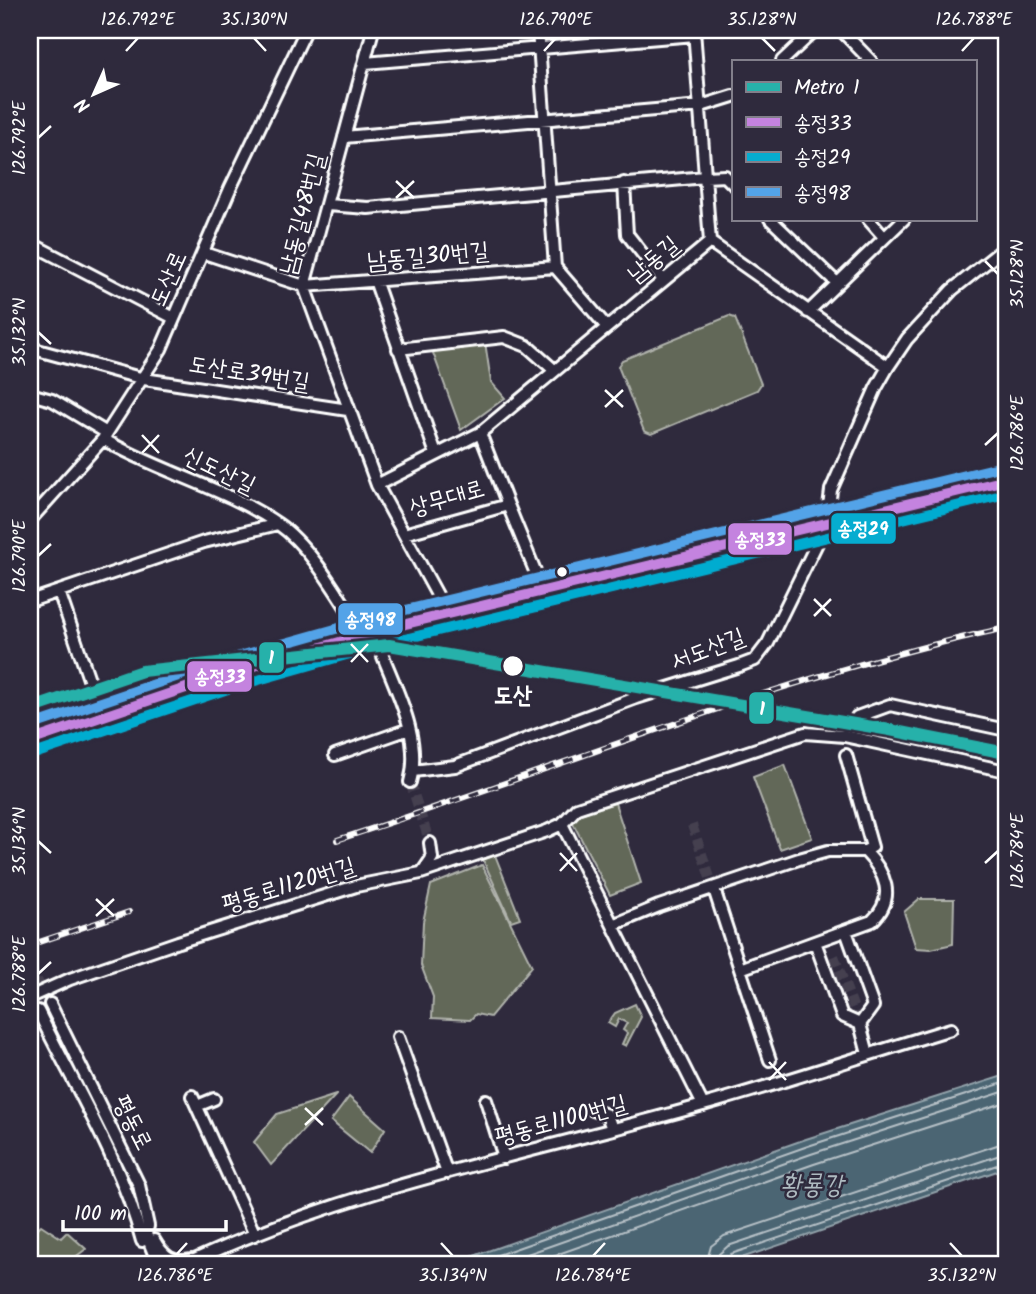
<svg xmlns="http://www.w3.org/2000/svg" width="1036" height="1294" font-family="Kalam,'Poor Story',sans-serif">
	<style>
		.green { fill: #626759; stroke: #b0b3ac; stroke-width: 2 }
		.water { fill: #4b6573; stroke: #93a3ab; stroke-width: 2 }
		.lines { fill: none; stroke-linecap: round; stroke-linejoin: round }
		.shore { stroke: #b7c1c7; stroke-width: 2 }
		.minor-tunnel { stroke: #443f50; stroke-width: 10; stroke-dasharray: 10 5; stroke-linecap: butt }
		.minor-casing { stroke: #fff; stroke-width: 16 }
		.major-casing { stroke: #fff; stroke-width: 19 }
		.minor { stroke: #2f2a3d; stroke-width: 10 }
		.major { stroke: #756a55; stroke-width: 14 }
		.rail-casing { stroke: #fff; stroke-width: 6 }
		.rail { stroke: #2f2a3d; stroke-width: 3.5; stroke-dasharray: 10; stroke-linecap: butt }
		.bus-1-casing { stroke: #2f2a3d; stroke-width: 16 }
		.bus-2-casing { stroke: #2f2a3d; stroke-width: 16 }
		.bus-3-casing { stroke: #2f2a3d; stroke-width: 16 }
		.bus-1 { stroke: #c483df; stroke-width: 10 }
		.bus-2 { stroke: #06acd0; stroke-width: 10 }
		.bus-3 { stroke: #53a3e8; stroke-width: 10 }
		.metro-1-casing { stroke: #2f2a3d; stroke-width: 18 }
		.metro-1 { stroke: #26b1aa; stroke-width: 12 }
		.ticks { fill: none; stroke: #fff; stroke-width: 2.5 }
		.bus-dot { fill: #fff; stroke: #2f2a3d; stroke-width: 2.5 }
		.labels { text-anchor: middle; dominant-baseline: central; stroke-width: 5; stroke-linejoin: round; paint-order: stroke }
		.street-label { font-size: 24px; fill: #fff; stroke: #2f2a3d }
		.stop-label { font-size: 24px; font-weight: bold; fill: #fff; stroke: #2f2a3d }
		.water-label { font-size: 26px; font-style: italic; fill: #aebac0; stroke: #2f2a3d }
		.line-badge { stroke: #2f2a3d; stroke-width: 2.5 }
		.badge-label { font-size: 19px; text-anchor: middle; font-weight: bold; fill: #fff }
		.neatline { fill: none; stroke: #fff; stroke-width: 2.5 }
		.ticks-label { font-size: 18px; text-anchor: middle; fill: #fff }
	</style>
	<rect width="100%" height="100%" fill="#2f2a3d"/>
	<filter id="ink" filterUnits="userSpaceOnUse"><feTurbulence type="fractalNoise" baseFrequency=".0143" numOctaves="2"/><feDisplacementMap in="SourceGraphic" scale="14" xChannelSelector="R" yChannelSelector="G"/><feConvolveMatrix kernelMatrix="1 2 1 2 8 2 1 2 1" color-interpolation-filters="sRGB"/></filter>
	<g filter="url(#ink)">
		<path class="green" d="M729,316L735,318L761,384L757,390L651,434L644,431L618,366L622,360Z
			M485,342L491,382L505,398L461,430L432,350Z
			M785,765L812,838L780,849L753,777Z
			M615,803L641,883L610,895L573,823L577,815Z
			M495,855L520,918L511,921L483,860Z
			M482,865L532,966L490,1017L476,1014L470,1020L432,1018L433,997L421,965L423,922L431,885Z
			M919,899H954L953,944L931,949L916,948L904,912Z
			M635,1004L641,1017L626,1046L622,1044L627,1033L623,1030L627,1023L619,1019L615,1027L608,1023L615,1013Z
			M336,1095L271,1165L254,1142L277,1114Z
			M349,1097L385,1129L370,1153L331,1121Z
			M41,1225L61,1238L67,1232L86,1249L66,1264H30V1236Z"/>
		<path class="water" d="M1006,1075V1168L724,1264H451L806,1139Z"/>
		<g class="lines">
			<path class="shore" d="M472,1264L808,1146L1006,1082
				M499,1264L811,1154L1006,1091
				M530,1264L814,1164L1006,1102
				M706,1264L711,1246L724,1236L1006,1142
				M717,1264L719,1254L728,1246L1006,1153
				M726,1264L731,1254L1006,1162"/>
			<path class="minor-tunnel" d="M813,731L857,717
				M410,782L430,843
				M692,825L714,889
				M834,956L860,1024
				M30,967L50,1004"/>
			<g class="minor-casing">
				<path id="minor" d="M373,30L304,286L377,485L447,613
					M841,30L871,61
					M782,61L815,30
					M365,63L695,35
					M344,137L701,106L733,96
					M624,183L627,234L663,280
					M327,205L368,208L705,177L725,176L733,184
					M770,219L836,282
					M868,219L884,237
					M710,242L888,367
					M30,243L174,318
					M204,253L304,286L555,267L538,30
					M555,267L606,326
					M376,283L436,454
					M808,312L904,219
					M30,348L144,379L348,410
					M398,349L504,337L527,346L553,369
					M30,394L52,400L107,433
					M480,433L508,505
					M103,439C159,472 224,487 278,524C312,547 341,601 364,635
					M377,485L480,433L710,242L694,30
					M30,520L103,439L161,349L230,189L306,30
					M404,534L508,505L542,588
					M59,592L102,717
					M30,601L204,542L278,524
					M374,632C389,679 424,732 410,782
					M857,717L890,705L1006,730
					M335,755L409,729
					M846,755L872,847L865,851
					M413,771L455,766L636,698L739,666L755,660L768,643L827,523L831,490L876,388L888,367L907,339L952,290L1006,247
					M562,824L703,1105
					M423,871L432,858L430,843
					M613,925L659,906L799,859L828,851H865C885,872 897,898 872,921L740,969L714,889
					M846,931L873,1006L860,1024L868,1054
					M815,942L842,1016L860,1024
					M740,969L770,1060
					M30,997L70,979L178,942L356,886L421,873L547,831L562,824L577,808L805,733L845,736L1006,771
					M50,1004L139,1185L148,1226L146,1234L158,1264
					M38,1011C74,1086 121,1160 142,1241
					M398,1037L447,1173
					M192,1096L255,1235
					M486,1100L504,1158
					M197,1106L214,1099
					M593,1110L607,1115L612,1129
					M154,1240C163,1256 173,1264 191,1260
					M186,1264C349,1187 530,1154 703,1105C786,1082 868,1054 951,1029"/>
			</g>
			<g class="major-casing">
				<path id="major" d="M30,741C120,712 210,677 301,652C535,587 771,537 1006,480"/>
			</g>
			<use href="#minor" class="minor"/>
			<use href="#major" class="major"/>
			<g class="rail-casing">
				<path id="rail" d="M337,840C560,769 776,676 1006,628
					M30,945L129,912"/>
			</g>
			<use href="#rail" class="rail"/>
			<g class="bus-1-casing">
				<path id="bus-1" d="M30,741L233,672L389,628L1006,480"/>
			</g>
			<g class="bus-2-casing">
				<path id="bus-2" d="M34,754L237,686L392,642L1006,494"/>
			</g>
			<g class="bus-3-casing">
				<path id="bus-3" d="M30,726L229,659L385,615L1003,466"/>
			</g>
			<use href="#bus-1" class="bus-1"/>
			<use href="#bus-2" class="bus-2"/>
			<use href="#bus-3" class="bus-3"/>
			<g class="metro-1-casing">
				<path id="metro-1" d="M30,709L142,671L389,645L890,730L1006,753"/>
			</g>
			<use href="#metro-1" class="metro-1"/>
		</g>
	</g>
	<path class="ticks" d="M254,38L266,51M762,38L775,51M126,51L138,38M544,51L556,38M962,51L974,38M38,138L51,126M396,181L414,198M396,198L414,181M985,261L998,274M38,332L51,344M605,390L623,407M605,407L623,390M142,435L159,453M985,445L998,433M142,453L159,435M38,556L51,544M814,599L831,616M814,616L831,599M351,644L368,662M351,662L368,644M38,841L51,853M560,853L577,871M985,863L998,851M560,871L577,853M96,899L114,916M96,916L114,899M38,974L51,962M769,1062L786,1080M769,1080L786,1062M305,1108L323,1125M305,1125L323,1108M441,1243L453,1256M950,1243L962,1256M175,1256L187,1243M593,1256L605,1243"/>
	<g class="bus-dot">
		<circle cx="562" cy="572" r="6"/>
		<circle cx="513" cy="666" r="11"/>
	</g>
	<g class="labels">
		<g class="street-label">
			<text transform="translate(303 214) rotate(-76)">남동길48번길</text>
			<text transform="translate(428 257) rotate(-5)">남동길30번길</text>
			<text transform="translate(654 260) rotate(-39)">남동길</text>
			<text transform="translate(169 279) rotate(-66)">도산로</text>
			<text transform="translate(249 374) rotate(9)">도산로39번길</text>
			<text transform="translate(219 471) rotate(26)">신도산길</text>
			<text transform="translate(447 499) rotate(-16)">상무대로</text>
			<text transform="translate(708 650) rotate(-21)">서도산길</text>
			<text transform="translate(289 886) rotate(-17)">평동로1120번길</text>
			<text transform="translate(561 1121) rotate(-15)">평동로1100번길</text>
			<text transform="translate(132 1123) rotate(63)">평동로</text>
		</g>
		<g class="stop-label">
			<text x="513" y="696">도산</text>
		</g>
		<g class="water-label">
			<text x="812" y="1186">황룡강</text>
		</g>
	</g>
	<g class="line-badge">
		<rect x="830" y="512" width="67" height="33" rx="7" fill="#06acd0"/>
		<rect x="727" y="522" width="66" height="34" rx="7" fill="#c483df"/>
		<rect x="337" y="602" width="67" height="34" rx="7" fill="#53a3e8"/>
		<rect x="258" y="641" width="27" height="33" rx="7" fill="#26b1aa"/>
		<rect x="186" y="660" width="67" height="33" rx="7" fill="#c483df"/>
		<rect x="748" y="691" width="27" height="34" rx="7" fill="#26b1aa"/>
	</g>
	<g class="badge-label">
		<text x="863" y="535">송정29</text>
		<text x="760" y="546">송정33</text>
		<text x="370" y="626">송정98</text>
		<text x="271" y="664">1</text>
		<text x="220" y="683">송정33</text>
		<text x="762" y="715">1</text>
	</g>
	<rect width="1036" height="1294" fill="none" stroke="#2f2a3d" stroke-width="77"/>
	<rect x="732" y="60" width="245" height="161" fill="#2f2a3d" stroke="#827f8b" stroke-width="2"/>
	<rect x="746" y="82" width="35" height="10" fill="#26b1aa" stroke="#827f8b" stroke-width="2"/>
	<text x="794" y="94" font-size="21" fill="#ffffff">Metro 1</text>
	<rect x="746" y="117" width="35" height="10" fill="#c483df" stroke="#827f8b" stroke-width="2"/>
	<text x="794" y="130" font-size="21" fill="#ffffff">송정33</text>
	<rect x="746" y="152" width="35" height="10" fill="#06acd0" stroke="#827f8b" stroke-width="2"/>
	<text x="794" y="164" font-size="21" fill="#ffffff">송정29</text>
	<rect x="746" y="187" width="35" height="10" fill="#53a3e8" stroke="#827f8b" stroke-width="2"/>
	<text x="794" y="200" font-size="21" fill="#ffffff">송정98</text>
	<g transform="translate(94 94) rotate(225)" stroke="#2f2a3d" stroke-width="5" paint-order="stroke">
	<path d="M0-5L12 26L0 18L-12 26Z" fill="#ffffff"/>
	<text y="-10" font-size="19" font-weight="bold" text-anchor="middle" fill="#ffffff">N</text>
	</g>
	<path d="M63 1220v10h163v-10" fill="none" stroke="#ffffff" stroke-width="3.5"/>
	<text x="74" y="1220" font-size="21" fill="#ffffff" stroke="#2f2a3d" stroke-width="5" paint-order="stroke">100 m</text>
	<rect x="38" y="38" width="960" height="1218" class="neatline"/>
	<g class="ticks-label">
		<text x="138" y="25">126.792°E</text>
		<text x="254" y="25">35.130°N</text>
		<text x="556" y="25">126.790°E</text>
		<text x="762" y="25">35.128°N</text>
		<text x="974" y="25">126.788°E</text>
		<text transform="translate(19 138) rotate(-90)" y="6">126.792°E</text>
		<text transform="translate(1017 274) rotate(-90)" y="6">35.128°N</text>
		<text transform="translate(19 332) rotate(-90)" y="6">35.132°N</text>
		<text transform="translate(1017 433) rotate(-90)" y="6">126.786°E</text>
		<text transform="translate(19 556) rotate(-90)" y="6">126.790°E</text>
		<text transform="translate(19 841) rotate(-90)" y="6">35.134°N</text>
		<text transform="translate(1017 851) rotate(-90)" y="6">126.784°E</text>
		<text transform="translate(19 974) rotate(-90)" y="6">126.788°E</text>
		<text x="175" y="1281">126.786°E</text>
		<text x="453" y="1281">35.134°N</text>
		<text x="593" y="1281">126.784°E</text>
		<text x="962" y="1281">35.132°N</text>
	</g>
</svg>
